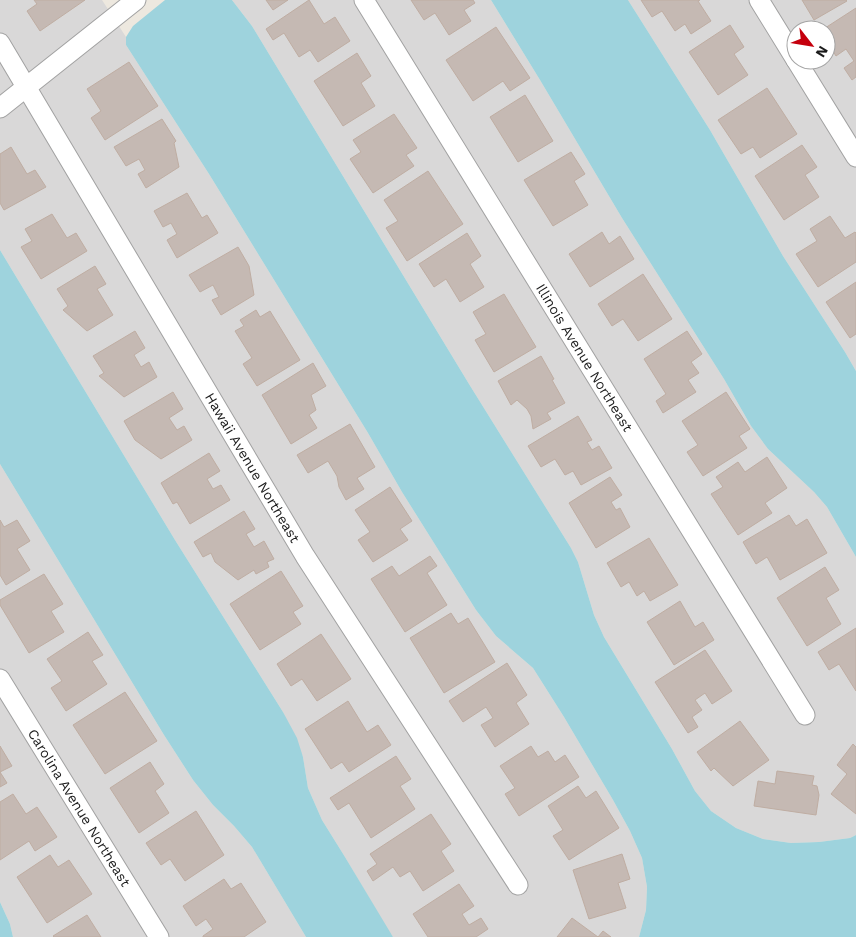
<svg xmlns="http://www.w3.org/2000/svg" width="856" height="937" font-family="'Work Sans',sans-serif">
	<style>
		.residential { fill: #d9d8d8; fill-rule: evenodd }
		.water { fill: #9ed3dd }
		.building { fill: #c5b9b3; stroke: #bfada2 }
		.lines { fill: none; stroke-linecap: round; stroke-linejoin: round }
		.minor-casing { stroke: #a2a2a2; stroke-width: 21 }
		.minor { stroke: #fff; stroke-width: 19 }
		.labels { text-anchor: middle; dominant-baseline: central; stroke-width: 4.5; stroke-linejoin: round; paint-order: stroke }
		.street-label { font-size: 14px; fill: #1b1b1b; stroke: #fff }
	</style>
	<rect width="100%" height="100%" fill="#ede8df"/>
	<path class="residential" d="M0,0H102L126,37V45L209,174L368,433L402,492L476,610L496,636L533,668L564,717L613,800L630,831L642,858L647,887L646,910L639,937H393L389,932L345,857L322,820L308,788L303,757L283,712L175,540L0,250Z
		M232,0H491L540,80L622,218L724,379L751,426L768,449L814,492L827,507L856,557V835L850,838L819,842L791,843L763,839L736,828L711,811L695,791L672,749L604,637L594,615L578,562L571,548L469,384L252,26Z
		M628,0H856V371L845,352L783,256L710,130ZM796,30H826V60H796Z
		M0,464L164,735L193,780L213,805L234,826L252,847L306,937H13L10,924L0,902Z"/>
	<path class="water" d="M165,0H232L252,26L469,384L571,548L578,562L594,615L604,637L672,749L695,791L711,811L736,828L763,839L791,843L819,842L850,838L856,835V937H639L646,910L647,887L642,858L630,831L613,800L564,717L533,668L496,636L476,610L402,492L368,433L209,174L126,45V37L133,26Z
		M491,0H628L710,130L783,256L845,352L856,371V557L827,507L814,492L768,449L751,426L724,379L622,218L540,80Z
		M0,250L175,540L283,712L297,738L303,757L308,788L322,820L345,857L393,937H306L252,847L234,826L213,805L193,780L164,735L0,464Z
		M0,902L10,924L13,937H0Z"/>
	<path class="building" d="M34,0H85L40,31L27,11L37,4Z
		M266,0H288L273,10Z
		M309,0L324,24L335,17L350,41L318,62L310,50L299,57L284,33L273,40L266,29Z
		M411,0H473L475,3L464,10L471,21L449,35L435,13L424,20Z
		M641,0H700L698,1L711,21L691,34L685,24L675,31L662,11L652,17Z
		M802,0H846L847,1L814,20Z
		M856,8V77L852,80L844,68L854,61L846,49L836,56L826,40V30H822Z
		M730,25L744,47L734,54L748,75L718,95L689,52Z
		M496,27L530,78L510,91L503,81L473,101L446,60Z
		M357,53L371,76L361,83L375,106L343,126L314,81Z
		M129,62L158,106L105,140L91,118L101,111L87,89Z
		M767,88L797,134L760,158L753,147L741,154L718,120Z
		M525,95L553,141L518,162L490,117Z
		M394,114L417,148L406,155L414,166L373,193L350,159L361,152L353,140Z
		M162,119L176,141L174,143L179,167L146,188L138,174L145,170L139,159L126,166L114,147Z
		M802,145L817,167L805,175L819,197L784,220L755,176Z
		M11,147L27,174L35,170L46,187L4,210L0,203V154Z
		M571,152L585,174L574,181L588,205L553,226L524,180Z
		M428,171L463,224L407,261L386,228L398,221L384,200Z
		M187,193L202,218L207,215L218,233L177,258L167,240L177,234L171,223L163,227L154,211Z
		M52,214L67,238L76,233L87,251L41,279L21,247L32,241L25,229Z
		M830,216L845,238L855,232L856,233V262L818,287L796,254L817,241L810,229Z
		M602,232L609,244L620,236L634,259L590,287L569,254Z
		M467,233L481,256L470,264L484,287L460,302L446,279L434,287L419,264Z
		M238,247L249,266L254,295L221,315L212,300L219,297L213,285L200,292L189,275Z
		M95,266L106,284L97,289L113,315L87,331L63,310L68,306L57,289Z
		M643,274L672,319L638,341L623,319L612,326L598,304Z
		M856,282V334L850,338L826,302Z
		M504,294L536,347L494,372L475,340L486,334L473,312Z
		M256,310L260,317L270,311L300,360L257,386L243,364L252,358L235,331L244,326L240,320Z
		M135,331L145,348L134,355L141,367L149,362L157,377L124,397L99,376L104,373L93,356Z
		M687,331L702,354L691,362L699,373L688,380L696,392L663,413L656,401L666,394L644,359Z
		M541,356L554,379L552,380L565,403L547,413L551,419L533,429L531,416L527,409L517,400L511,405L498,381Z
		M313,363L326,386L311,395L316,410L309,415L317,428L291,444L262,395Z
		M173,392L183,409L169,418L177,430L184,426L192,440L161,459L135,440L124,421Z
		M726,392L750,429L739,436L747,448L703,476L687,452L698,445L682,421Z
		M578,416L592,440L587,442L592,450L599,446L612,468L581,485L573,471L565,475L555,459L541,467L528,446Z
		M350,424L375,467L357,478L364,489L346,500L339,487L337,476L328,461L308,473L297,455Z
		M209,453L220,471L207,479L213,489L221,485L230,500L190,524L177,502L173,504L161,483Z
		M767,457L787,488L765,503L772,513L738,535L711,494L723,487L716,477L738,462L745,472Z
		M610,477L622,495L611,502L616,510L620,508L630,527L596,548L569,503Z
		M390,487L412,521L400,529L408,540L373,562L358,540L370,532L355,510Z
		M244,511L255,529L246,534L254,547L264,541L274,559L267,562L269,567L256,574L254,570L238,580L215,562L211,553L203,557L194,542Z
		M789,515L796,526L807,519L827,553L780,580L767,557L756,564L743,542Z
		M0,520L4,527L17,520L30,541L17,549L30,570L6,585L0,575Z
		M649,538L678,585L650,601L644,591L637,596L629,582L621,587L607,563Z
		M430,556L437,566L427,573L447,605L405,632L371,579L392,566L399,576Z
		M825,567L839,590L826,598L841,624L807,646L777,598Z
		M281,571L303,606L293,612L301,624L260,650L230,604Z
		M44,574L63,604L51,611L64,632L29,653L0,605V600Z
		M680,601L695,627L703,622L714,640L674,665L647,622Z
		M451,613L458,624L468,618L495,662L444,693L410,638Z
		M856,628V691L839,664L829,670L818,652Z
		M88,632L103,655L92,661L107,684L66,711L51,688L62,681L47,659Z
		M321,634L351,679L317,701L302,679L291,686L277,664Z
		M705,650L732,691L712,704L705,693L695,700L702,710L692,717L698,727L688,733L655,682Z
		M507,663L527,695L516,703L529,724L495,747L481,725L493,718L486,707L463,722L449,701Z
		M125,692L157,741L105,774L73,725Z
		M348,701L367,732L378,725L391,745L349,772L342,762L331,769L305,729Z
		M740,721L769,760L733,786L714,768L711,771L697,752Z
		M853,744L856,747V814L831,794L847,774L837,765Z
		M0,746L12,766L0,772L7,783L0,787Z
		M531,746L538,757L548,751L555,762L565,755L579,777L519,816L505,794L515,788L500,766Z
		M396,756L411,779L400,786L415,809L371,838L349,803L338,810L330,798Z
		M150,762L164,784L155,791L169,813L139,833L110,788Z
		M777,771L814,776L812,785L817,786L819,795L816,815L754,806L758,781L775,784Z
		M578,786L586,798L596,791L619,828L569,860L553,836L563,830L548,806Z
		M13,794L26,814L37,807L57,837L35,851L29,841L0,860V802Z
		M196,811L224,855L185,881L170,859L161,865L146,843Z
		M431,814L451,844L441,851L454,871L423,891L410,871L400,877L393,867L373,881L367,871L377,864L370,854Z
		M622,854L630,879L618,883L626,908L589,919L573,870Z
		M50,855L58,867L69,860L92,894L47,923L17,877Z
		M224,879L231,889L241,883L266,922L244,937H203V936L213,929L206,919L196,926L183,906Z
		M459,884L474,906L462,914L469,925L481,918L488,929L476,937H428L413,914Z
		M87,915L101,937H54L53,936Z
		M572,918L598,937L603,931L611,937H557Z"/>
	<g class="lines">
		<g class="minor-casing">
			<g id="minor">
				<path id="s1" d="M364,0L805,715"/>
				<path d="M759,0L796,60"/>
				<path id="s2" d="M0,43L305,556L518,885"/>
				<path d="M796,60L856,157"/>
				<path d="M0,108L136,0"/>
				<path id="s3" d="M0,679L159,937"/>
			</g>
		</g>
		<use href="#minor" class="minor"/>
	</g>
	<g class="labels">
		<g class="street-label">
			<text stroke="none"><textPath href="#s1" startOffset="420">Illinois Avenue Northeast</textPath></text>
			<text stroke="none"><textPath href="#s2" startOffset="494">Hawaii Avenue Northeast</textPath></text>
			<text stroke="none"><textPath href="#s3" startOffset="151">Carolina Avenue Northeast</textPath></text>
		</g>
	</g>
	<g transform="translate(811 45) rotate(121)"><circle r="24" fill="#ffffff" stroke="#a4a4a4"/>
	<path d="M0-4L9 19L0 12L-9 19Z" fill="#c5000d"/>
	<text y="-8" font-size="14" font-weight="bold" text-anchor="middle" fill="#1b1b1b">N</text>
	</g>
</svg>
